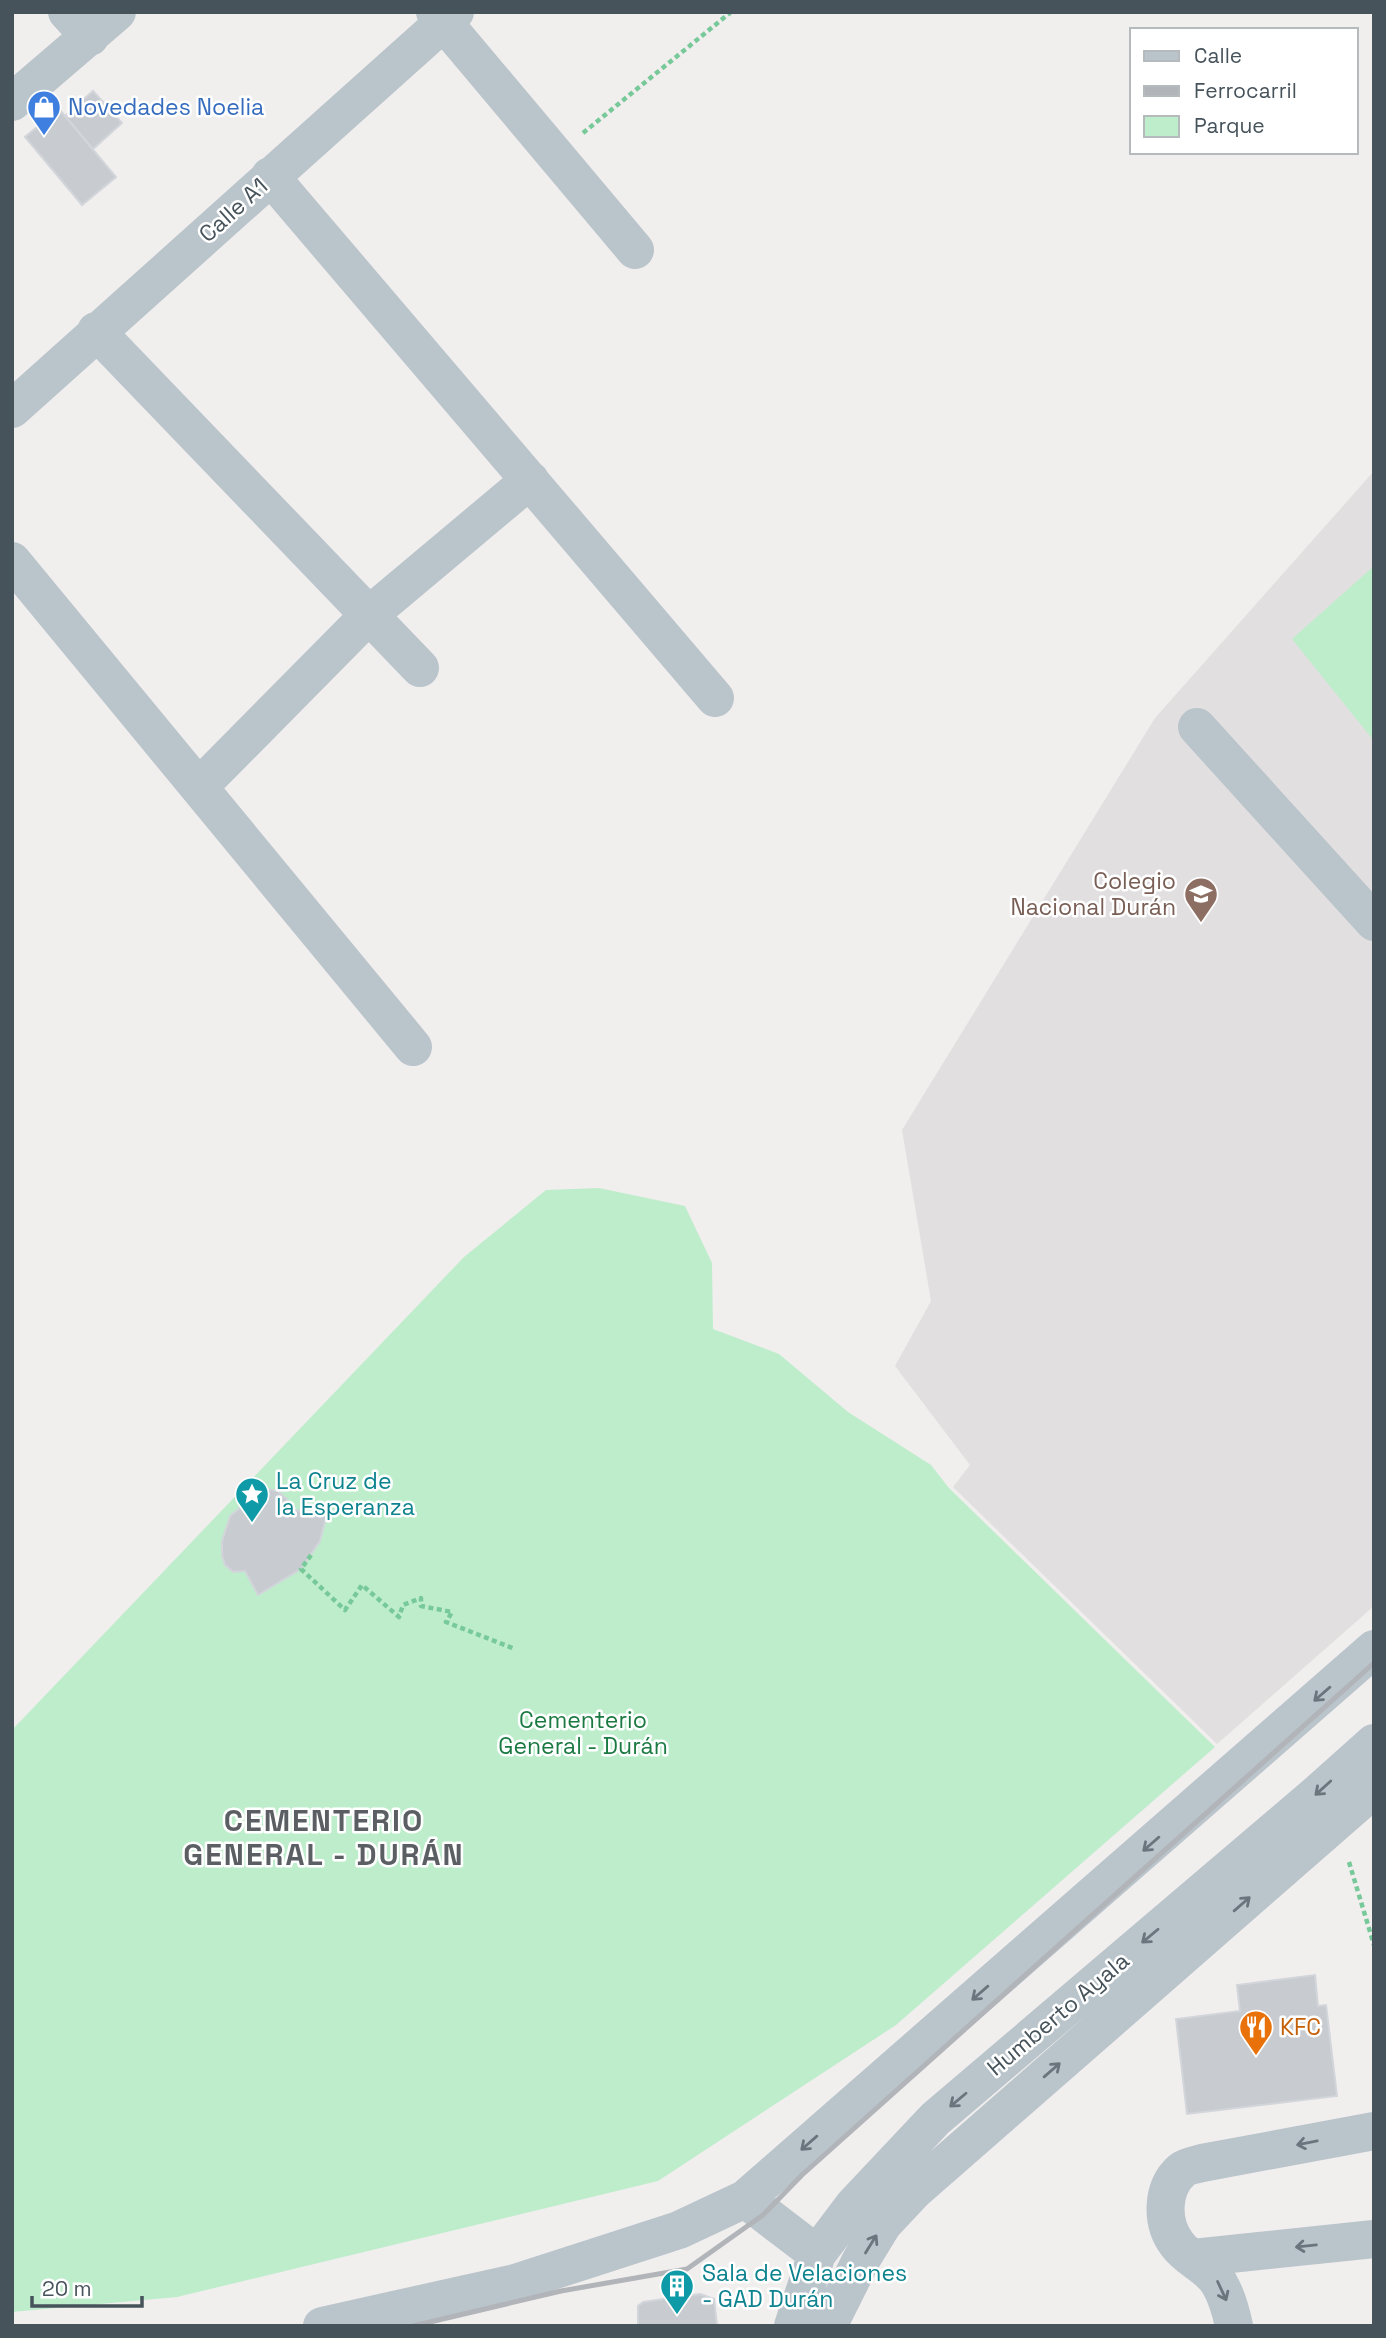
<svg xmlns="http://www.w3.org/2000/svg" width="1386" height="2338" font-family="'Space Grotesk',sans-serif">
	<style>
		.education { fill: #e2dfe0 }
		.green { fill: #beedcc }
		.building { fill: #c8ccd1; stroke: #d2d5da; stroke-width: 2 }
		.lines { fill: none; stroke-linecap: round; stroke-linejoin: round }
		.path { stroke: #78c99a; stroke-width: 4.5; stroke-dasharray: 5 3.5; stroke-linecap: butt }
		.minor { stroke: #bac4cb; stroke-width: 38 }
		.rail { stroke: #b1b4b8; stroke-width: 5 }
		.oneway { stroke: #6a757d }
		.labels { text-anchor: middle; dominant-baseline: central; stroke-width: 5; stroke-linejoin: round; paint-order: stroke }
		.shop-label { font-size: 23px; fill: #366cbe; stroke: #fff; text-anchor: start }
		.street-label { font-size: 23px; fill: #47535b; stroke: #fff }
		.education-label { font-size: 23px; fill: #785e54; stroke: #fff; text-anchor: end }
		.culture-label { font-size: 23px; fill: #0d838f; stroke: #fff; text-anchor: start }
		.park-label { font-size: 23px; fill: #1b7942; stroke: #fff }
		.food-label { font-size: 23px; fill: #c56008; stroke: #fff; text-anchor: start }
		.district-label { font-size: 30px; font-weight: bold; letter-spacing: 2px; fill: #5b5f63; stroke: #fff }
	</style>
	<rect width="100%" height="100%" fill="#f1eeee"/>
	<path class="education" d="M1374,471V1606L1217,1744L953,1487L970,1465L895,1366L931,1301L902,1130L1155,718Z"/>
	<path class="green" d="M1374,566V741L1292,639Z
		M599,1188L685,1206L712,1263L713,1329L779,1354L848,1412L931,1465L949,1488L1215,1747L896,2025L658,2181L177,2297L12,2312V1730L464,1257L546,1190Z"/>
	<path class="building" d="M93,91L122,123L93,149L65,116Z
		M59,109L116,177L82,205L25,137Z
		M267,1489L278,1491L293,1505L294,1510L327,1514L320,1541L301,1569L258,1595L245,1571L233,1572L225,1565L222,1556V1541L230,1516L253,1497Z
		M1315,1975L1318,2006L1326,2005L1337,2096L1187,2114L1176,2019L1240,2011L1237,1985Z
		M700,2294L714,2299L717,2326H638V2306L643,2302Z"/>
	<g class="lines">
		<path class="path" d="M583,133L731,12
			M311,1555L301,1569L345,1610L362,1585L399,1617L403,1605L421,1598V1606L452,1612L446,1622L515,1649
			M1349,1862L1374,1945"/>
		<path class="minor" d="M67,12L90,37
			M435,12L635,250
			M12,102L117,12
			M270,176L715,698
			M96,331L420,668
			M12,409L455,12
			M12,561L413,1047
			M1197,727L1374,922
			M199,787L369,615L530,480
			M745,2199L817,2254
			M1193,2258L1374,2239
			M322,2326L515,2283L679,2230L745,2199L1374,1649
			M793,2326L817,2254L854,2205L935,2119L1318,1793L1374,1743
			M828,2326L861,2260L883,2224L914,2191L1374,1789
			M1234,2326C1231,2312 1227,2297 1220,2285C1211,2267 1188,2260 1177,2244C1161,2223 1161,2188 1182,2170C1187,2166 1195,2165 1202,2163L1374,2131"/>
		<path class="rail" d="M413,2326L561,2291L687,2269L763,2215L802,2175L1374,1663"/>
	</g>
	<defs><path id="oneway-shaft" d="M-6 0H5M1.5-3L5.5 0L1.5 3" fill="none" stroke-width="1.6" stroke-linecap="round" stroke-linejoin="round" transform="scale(1.75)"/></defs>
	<g class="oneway">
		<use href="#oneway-shaft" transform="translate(1322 1694) rotate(139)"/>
		<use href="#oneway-shaft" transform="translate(1323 1788) rotate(138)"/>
		<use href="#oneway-shaft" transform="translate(1151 1844) rotate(139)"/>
		<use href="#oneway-shaft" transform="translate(1242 1904) rotate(-41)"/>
		<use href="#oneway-shaft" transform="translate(1150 1936) rotate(140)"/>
		<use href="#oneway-shaft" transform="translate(980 1993) rotate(139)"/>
		<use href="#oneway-shaft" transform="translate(1052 2070) rotate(-41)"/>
		<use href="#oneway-shaft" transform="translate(958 2100) rotate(140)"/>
		<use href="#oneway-shaft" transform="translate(809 2143) rotate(139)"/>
		<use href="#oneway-shaft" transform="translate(1307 2143) rotate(169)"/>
		<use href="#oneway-shaft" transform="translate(871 2244) rotate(-58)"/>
		<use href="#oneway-shaft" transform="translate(1306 2246) rotate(174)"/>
		<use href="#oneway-shaft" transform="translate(1222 2291) rotate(65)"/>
	</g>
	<defs>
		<g id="shop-pin" transform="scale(1.75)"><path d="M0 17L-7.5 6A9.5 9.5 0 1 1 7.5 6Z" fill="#3f7fe0" stroke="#fff"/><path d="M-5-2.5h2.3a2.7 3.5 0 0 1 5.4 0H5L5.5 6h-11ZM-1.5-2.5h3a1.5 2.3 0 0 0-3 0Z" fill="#fff"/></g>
		<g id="school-pin" transform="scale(1.75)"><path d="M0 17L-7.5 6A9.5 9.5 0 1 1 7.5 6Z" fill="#8d6e63" stroke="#fff"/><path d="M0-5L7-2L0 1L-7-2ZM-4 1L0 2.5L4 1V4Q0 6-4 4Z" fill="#fff"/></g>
		<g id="sight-pin" transform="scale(1.75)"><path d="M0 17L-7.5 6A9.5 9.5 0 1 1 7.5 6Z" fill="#0f9aa8" stroke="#fff"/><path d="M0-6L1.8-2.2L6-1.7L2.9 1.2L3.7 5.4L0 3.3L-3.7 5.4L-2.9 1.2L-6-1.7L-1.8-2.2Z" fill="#fff"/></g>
		<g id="restaurant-pin" transform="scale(1.75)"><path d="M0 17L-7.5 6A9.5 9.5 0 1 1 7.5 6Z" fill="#e8710a" stroke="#fff"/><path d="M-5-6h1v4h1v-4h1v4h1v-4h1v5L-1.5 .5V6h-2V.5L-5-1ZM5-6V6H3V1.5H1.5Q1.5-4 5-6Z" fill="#fff"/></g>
		<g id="building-pin" transform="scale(1.75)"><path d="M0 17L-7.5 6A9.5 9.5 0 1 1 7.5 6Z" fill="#0f9aa8" stroke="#fff"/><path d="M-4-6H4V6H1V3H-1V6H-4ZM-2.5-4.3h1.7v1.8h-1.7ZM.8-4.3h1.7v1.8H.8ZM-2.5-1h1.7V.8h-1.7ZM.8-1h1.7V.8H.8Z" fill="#fff"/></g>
	</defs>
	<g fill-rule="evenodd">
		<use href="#shop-pin" x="44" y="107"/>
		<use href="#school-pin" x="1201" y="894"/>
		<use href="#sight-pin" x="252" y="1494"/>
		<use href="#restaurant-pin" x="1256" y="2027"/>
		<use href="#building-pin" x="677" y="2286"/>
	</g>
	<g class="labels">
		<g class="shop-label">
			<text x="68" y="107">Novedades Noelia</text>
		</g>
		<g class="street-label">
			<text transform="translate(233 210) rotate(-42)">Calle A1</text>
			<text transform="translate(1058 2014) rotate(-40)">Humberto Ayala</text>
		</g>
		<g class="education-label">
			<text x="1176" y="881">Colegio<tspan x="1176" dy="26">Nacional Durán</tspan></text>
		</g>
		<g class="culture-label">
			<text x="276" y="1481">La Cruz de<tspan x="276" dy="26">la Esperanza</tspan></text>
			<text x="702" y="2273">Sala de Velaciones<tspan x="702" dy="26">- GAD Durán</tspan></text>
		</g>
		<g class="park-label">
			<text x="583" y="1720">Cementerio<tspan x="583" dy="26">General - Durán</tspan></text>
		</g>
		<g class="food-label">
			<text x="1280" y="2027">KFC</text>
		</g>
		<g class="district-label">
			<text x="324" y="1820">CEMENTERIO<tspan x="324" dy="34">GENERAL - DURÁN</tspan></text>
		</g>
	</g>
	<rect width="1386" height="2338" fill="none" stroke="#47535b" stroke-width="28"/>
	<rect x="1130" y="28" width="228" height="126" fill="#ffffff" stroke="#b5babd" stroke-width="2"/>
	<rect x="1144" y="51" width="35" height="10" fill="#bac4cb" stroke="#b5babd" stroke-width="2"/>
	<text x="1194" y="63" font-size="21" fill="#47535b">Calle</text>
	<rect x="1144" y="86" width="35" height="10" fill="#b1b4b8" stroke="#b5babd" stroke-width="2"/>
	<text x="1194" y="98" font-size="21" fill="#47535b">Ferrocarril</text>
	<rect x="1144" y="116" width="35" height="21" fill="#beedcc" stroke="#b5babd" stroke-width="2"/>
	<text x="1194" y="133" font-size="21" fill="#47535b">Parque</text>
	<path d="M32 2296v10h110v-10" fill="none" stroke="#47535b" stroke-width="3.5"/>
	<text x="42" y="2296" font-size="21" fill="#47535b" stroke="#ffffff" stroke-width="5" paint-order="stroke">20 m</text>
</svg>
